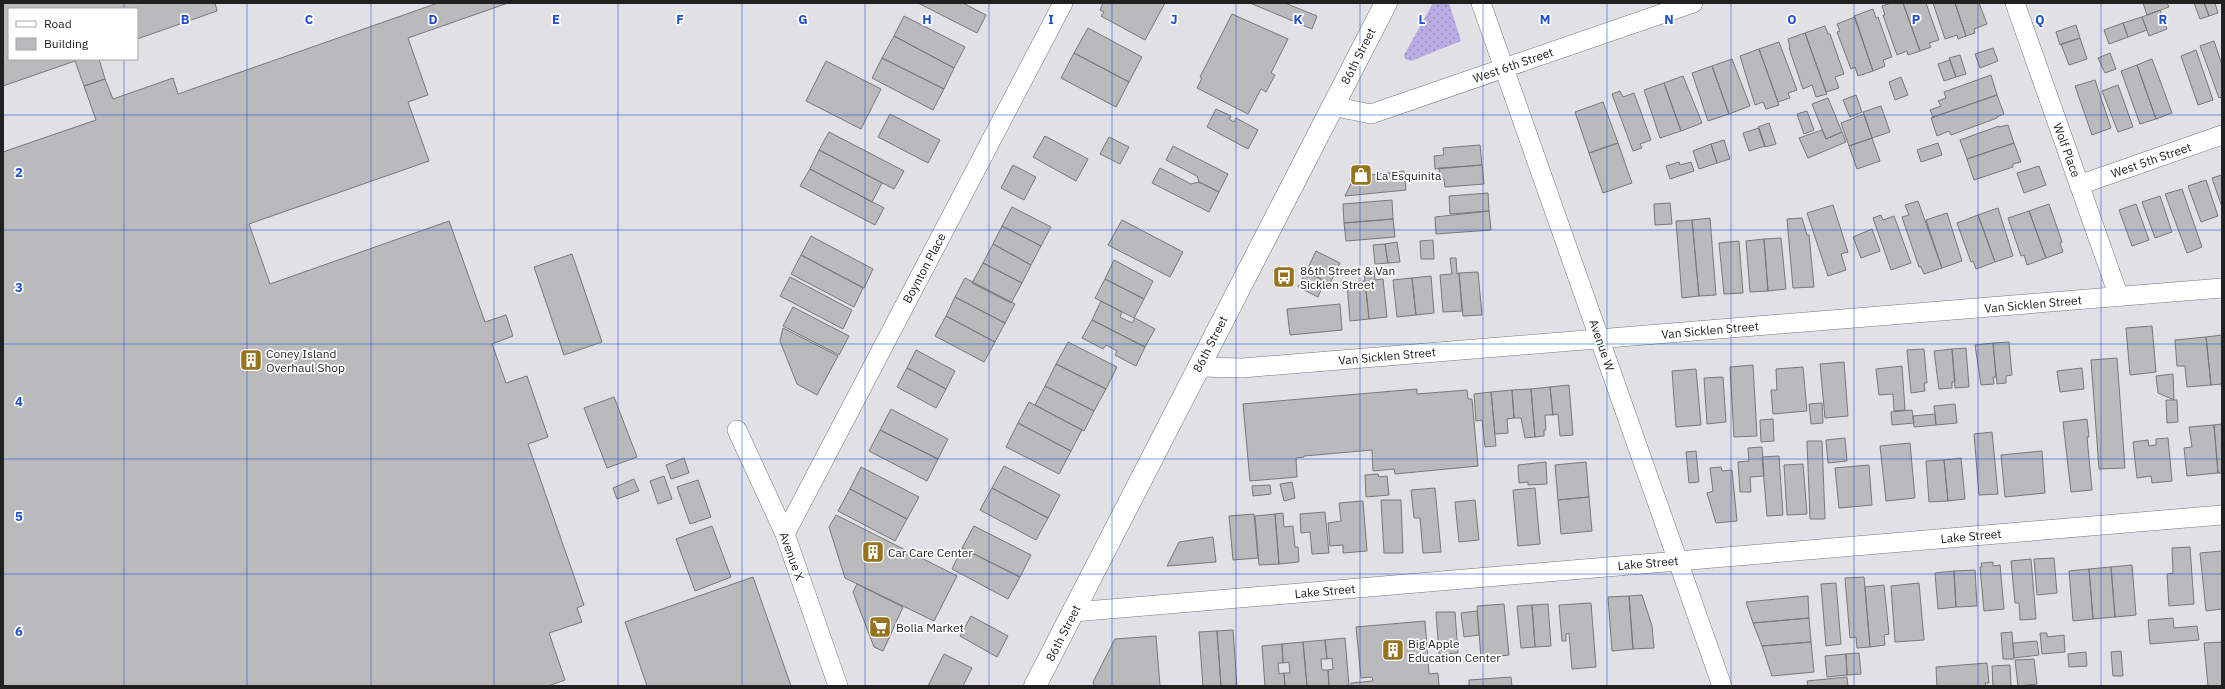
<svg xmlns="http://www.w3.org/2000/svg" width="2225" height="689" font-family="'IBM Plex Sans',sans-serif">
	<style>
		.park { fill: url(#park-dots) }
		.building { fill: #bab9bc; stroke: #78787b }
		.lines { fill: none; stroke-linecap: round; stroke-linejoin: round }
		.minor-casing { stroke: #767579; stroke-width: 20 }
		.secondary-casing { stroke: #767579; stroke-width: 23 }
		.minor { stroke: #fff; stroke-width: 19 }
		.secondary { stroke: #fff; stroke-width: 22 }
		.grid { fill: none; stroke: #1d4ed8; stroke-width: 1; stroke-opacity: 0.55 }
		.labels { text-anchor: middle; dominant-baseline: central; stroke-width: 3.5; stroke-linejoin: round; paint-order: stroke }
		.street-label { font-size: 12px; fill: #212122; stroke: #fff }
		.poi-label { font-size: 12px; fill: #212122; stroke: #fff; text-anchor: start }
		.grid-label { font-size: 13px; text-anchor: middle; font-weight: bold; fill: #1d4ed8; stroke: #fff; stroke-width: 3.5; stroke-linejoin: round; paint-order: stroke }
	</style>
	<defs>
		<pattern id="park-dots" width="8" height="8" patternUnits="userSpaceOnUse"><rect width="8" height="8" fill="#b9ace4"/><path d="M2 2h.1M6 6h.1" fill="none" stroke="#968cb8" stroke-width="1.8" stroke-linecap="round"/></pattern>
	</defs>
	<rect width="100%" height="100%" fill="#e1e0e4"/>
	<path class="park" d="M1433,3H1449L1461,41L1411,61L1405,59L1404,55Z"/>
	<path class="building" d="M3,3H215L217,11L137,39V9H9V59H99L105,79L84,86L75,61L3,86Z
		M438,3H508L408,38L428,95L408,102L429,161L249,224L270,284L449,221L485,322L506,315L513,336L492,344L506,383L527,376L548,437L528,444L584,605L577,608L582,622L549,633L565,680L548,686H3V152L96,120L84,86L105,79L113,99L173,78L178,94Z
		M918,3H963L986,15L977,33Z
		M1103,3H1165L1145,40L1101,16L1104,12L1100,10Z
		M1250,3H1285L1317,16L1312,29Z
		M1891,3H1903L1920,51L1908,55L1907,51L1897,55L1883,15H1885L1882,6Z
		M1903,3H1926L1939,40L1929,43L1931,47L1920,51Z
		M1933,3H1955L1966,36L1958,39L1957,35L1945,39Z
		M1955,3H1979L1987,24L1974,29L1975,33L1966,36Z
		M2143,3H2167L2169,7L2147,15Z
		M2194,3H2204L2209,16L2200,19Z
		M2204,3H2215L2218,13L2209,16Z
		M1873,9L1876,18L1878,17L1892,57L1883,60L1885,66L1873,71L1854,16Z
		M2160,10L2167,29L2149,36L2142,17Z
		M1232,14L1288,39L1271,73L1275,75L1266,92L1261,89L1248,114L1197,88L1202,78L1200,77Z
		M904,16L965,47L954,68L894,36Z
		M1855,17L1873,71L1858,76L1855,67L1851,69L1837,32L1840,31L1837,24Z
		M2142,17L2147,30L2128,37L2123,23Z
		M2123,23L2128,37L2109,44L2104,30Z
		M2076,25L2080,38L2060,45L2056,32Z
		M1825,26L1828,34H1830L1844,74L1835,77L1839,88L1826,92L1805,33Z
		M1088,28L1142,57L1129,82L1074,53Z
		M1805,33L1827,94L1816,97L1812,85L1803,89L1789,48L1790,47L1788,39Z
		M894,36L954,68L944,89L882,58Z
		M2080,38L2087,59L2069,65L2061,44Z
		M2214,41L2222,65V97L2219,98L2200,46Z
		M1779,42L1797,90L1788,93L1790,98L1778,102L1759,49Z
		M1993,48L1998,61L1980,68L1975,54Z
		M1759,49L1779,105L1766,109L1763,102L1755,105L1740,56Z
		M2196,50L2213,100L2198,105L2181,56Z
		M1074,53L1129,82L1116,107L1061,78Z
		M2110,53L2116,69L2105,73L2098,58Z
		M1960,55L1966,74L1956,77L1949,58Z
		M882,58L944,89L933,110L872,78Z
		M1732,59L1750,106L1729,114L1712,66Z
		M2152,59L2172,113L2156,119L2137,65Z
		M1950,60L1956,77L1944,81L1938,64Z
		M826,61L881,89L861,129L806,101Z
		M2137,65L2156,119L2140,124L2121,71Z
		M1712,66L1729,114L1708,121L1692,73Z
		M1991,75L1997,95L1933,117L1930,110L1941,106L1938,101L1946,98L1944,92Z
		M1683,76L1702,123L1681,131L1664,83Z
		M1901,77L1908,95L1895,100L1889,82Z
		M2095,80L2111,128L2092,135L2075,86Z
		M1664,83L1681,131L1660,138L1644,90Z
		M2118,85L2133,127L2118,132L2102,91Z
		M1620,91L1623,97L1634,93L1651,140L1640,144L1642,148L1633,151L1612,94Z
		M1856,95L1862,112L1850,117L1843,100Z
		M1997,95L2004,114L1997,117V118L1951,135L1949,131L1937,136L1931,118Z
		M1828,98L1842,132L1826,139L1812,104Z
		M1603,102L1618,143L1589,153L1575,112Z
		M1881,106L1890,132L1872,138L1863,112Z
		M1216,109L1231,116L1229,119L1234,122L1236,118L1258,130L1248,149L1207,127Z
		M1807,111L1814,130L1804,134L1797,114Z
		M890,114L940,140L928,163L878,137Z
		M1864,114L1872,138L1849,146L1841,123Z
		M1769,123L1776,144L1765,147L1758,127Z
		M2008,125L2014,143L1967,159L1960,140L1999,126V127Z
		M1759,128L1765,146L1749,151L1743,133Z
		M1822,130L1826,139L1842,132L1846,142L1808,158L1799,138Z
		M829,132L904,171L894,189L819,150Z
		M1045,136L1088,159L1076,181L1033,157Z
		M1109,137L1129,147L1120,164L1100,154Z
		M1872,138L1880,161L1857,169L1849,146Z
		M1724,140L1730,159L1717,163L1711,144Z
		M1618,143L1632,183L1603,193L1589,153Z
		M1938,143L1942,155L1921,162L1917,150Z
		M2014,143L2021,162L2013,164V167L1974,180L1967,159Z
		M1711,144L1717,163L1699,169L1693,151Z
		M1480,145L1482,165L1435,169L1434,156L1444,155L1443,148Z
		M1173,146L1228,174L1219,192L1199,182L1197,176L1166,160Z
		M819,150L882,183L872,202L810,169Z
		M1679,162L1680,165L1691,162L1694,171L1670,179L1666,166Z
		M1013,165L1036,177L1024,200L1001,188Z
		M1482,165L1484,184L1445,187L1444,179H1440L1439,168Z
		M2039,166L2046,185L2024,193L2017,173Z
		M1160,168L1191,184L1199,182L1219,192L1209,212L1152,183Z
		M810,169L884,208L875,225L800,186Z
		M1404,171L1406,190L1345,196L1354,177Z
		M2222,175V207L2212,178Z
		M2206,180L2218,216L2201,222L2188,186Z
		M2182,189L2202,247L2187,253L2165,194Z
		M1488,193L1489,211L1450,214L1449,196Z
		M2160,196L2172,232L2155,238L2142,202Z
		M1392,200L1393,219L1344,223L1343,204Z
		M1918,201L1942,268L1924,274L1921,267H1919L1902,217L1909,215L1905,205Z
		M1670,203L1672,224L1655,225L1654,204Z
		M2049,204L2062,242L2060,243L2063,252L2046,258L2029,211Z
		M2136,204L2149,240L2132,246L2119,210Z
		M1833,205L1848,252L1841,254L1846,270L1828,276L1807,213Z
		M1012,207L1051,227L1041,246L1002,226Z
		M1998,208L2013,256L1995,262L1978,215Z
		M1489,211L1491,230L1436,234L1435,217Z
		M2029,211L2046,258L2027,265L2024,255L2021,256L2008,218Z
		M1947,213L1962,261L1942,268L1926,220Z
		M1881,215L1883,220L1894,216L1911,263L1891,270L1873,218Z
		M1978,215L1995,262L1976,269L1973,261L1971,262L1957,223Z
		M1710,218L1716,295L1699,296L1692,220Z
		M1802,218L1807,235H1809L1814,287L1793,288L1787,219Z
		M1393,219L1395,237L1346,241L1344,223Z
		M1122,220L1183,252L1170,277L1108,245Z
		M1692,220L1699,296L1682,298L1676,221Z
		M1002,226L1041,246L1031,265L993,244Z
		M1872,229L1880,251L1861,258L1853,237Z
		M811,236L873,269L864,288L801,255Z
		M1781,238L1786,289L1768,291L1764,239Z
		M1764,239L1768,291L1750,292L1746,241Z
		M1433,240L1434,259H1421L1420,241Z
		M1739,241L1743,293L1724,294L1719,243Z
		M1397,242L1400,262L1388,263L1385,244Z
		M993,244L1031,265L1022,283L983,263Z
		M1385,244L1388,263L1375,264L1373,245Z
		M1316,251L1340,263L1330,283L1306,272Z
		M572,254L602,342L564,355L534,267Z
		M801,255L863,288L854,307L791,274Z
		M1450,258H1456L1457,274L1459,273L1462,311L1443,312L1440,275L1452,274Z
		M1114,260L1153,281L1144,299L1105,279Z
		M983,263L1022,283L1011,303L972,283Z
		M1374,271L1375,280L1383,279L1387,317L1369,319L1364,272Z
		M1306,272L1325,281L1318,297L1298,287Z
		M1478,272L1482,315L1463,316L1459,273Z
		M1431,276L1434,313L1416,315L1412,278Z
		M790,277L852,310L843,329L780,296Z
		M965,278L1015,304L1005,323L955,297Z
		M1412,278L1416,315L1397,317L1393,280Z
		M1105,279L1144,299L1134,318L1095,298Z
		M1365,281L1369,319L1350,321L1347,283Z
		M955,297L1005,323L995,342L946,316Z
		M1101,301L1122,312L1120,317L1132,323L1135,318L1155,329L1145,347L1092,320Z
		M1340,304L1342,330L1290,335L1287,309Z
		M793,307L849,336L839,355L783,326Z
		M946,316L995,342L984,362L935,336Z
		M1092,320L1145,347L1136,366L1115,355L1117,351L1106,345L1103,349L1082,338Z
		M2152,326L2156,372L2130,375L2126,328Z
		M783,328L838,356L817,395L797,384L780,341Z
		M2222,335V384L2211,385L2206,337Z
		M2206,337L2211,385L2187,387L2185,366H2177L2175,340Z
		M1068,342L1117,367L1106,389L1056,364Z
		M2009,342L2012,375L2006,376V383L1997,384L1993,343Z
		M1993,343L1996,377H1993L1994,384L1981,385L1975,345Z
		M1966,348L1969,387L1955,388L1952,349Z
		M1924,349L1927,383H1924L1925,391L1911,393L1907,350Z
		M1952,349L1955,382H1952V388L1939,389L1934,351Z
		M916,350L955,371L946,389L907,368Z
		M2117,358L2125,468L2099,469L2091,360Z
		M1844,362L1848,416L1825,418L1820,364Z
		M1056,364L1106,389L1094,411L1045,386Z
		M1753,365L1757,436L1734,437L1730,367Z
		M1902,366L1905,410L1894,411L1893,394L1879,395L1876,369Z
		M1803,367L1807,411L1773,414L1771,390H1777L1776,369Z
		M907,368L946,389L936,408L897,387Z
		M2082,368L2084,389L2060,392L2057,371Z
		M1696,369L1701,425L1676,427L1672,371Z
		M2173,374L2174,400L2158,393L2156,376Z
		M1723,377L1726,422L1707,424L1704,378Z
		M1569,385L1573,435L1560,436L1558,414L1553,415L1550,387Z
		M1045,386L1094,411L1084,431L1035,405Z
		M1550,387L1553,415H1545L1546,430H1544V436L1535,437L1531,389Z
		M1417,389V394L1467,390L1468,399H1472L1478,466L1395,474L1394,469L1373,471L1372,450L1304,456V457L1296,458L1297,477L1250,481L1243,404Z
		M1531,389L1535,437L1525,438L1521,418H1514L1512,390Z
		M1512,390L1514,418L1507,419L1508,433L1495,434L1491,392Z
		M1491,392L1496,446L1485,447L1482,420L1476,421L1474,394Z
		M614,397L637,457L607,468L584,408Z
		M2166,400H2177L2178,422L2167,423Z
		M1029,402L1082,430L1071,451L1018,423Z
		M1822,403L1823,423L1811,424L1809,404Z
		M1955,404L1957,423L1936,425L1934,406Z
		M891,409L948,439L938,459L880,430Z
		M1912,410L1914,423L1892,425L1891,412Z
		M1935,414L1936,425L1914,427L1913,416Z
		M1773,419L1774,441L1761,442L1760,420Z
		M2087,419L2089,437H2087L2092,490L2071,492L2063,422Z
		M1018,423L1071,451L1059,474L1006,447Z
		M2222,424V473H2218L2214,425Z
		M2214,425L2218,473L2187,476L2184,448L2192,447L2189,427Z
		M880,430L938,459L927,481L869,451Z
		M1992,432L1998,494L1979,495L1974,434Z
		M1845,438L1847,461L1828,463L1826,440Z
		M2168,438L2172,481L2152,483L2151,476L2137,478L2133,442L2148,440L2149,446L2156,445V439Z
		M1807,441H1822L1825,519H1810Z
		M1910,443L1915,498L1886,501L1880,446Z
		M1762,447L1764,476L1750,477L1751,492H1740L1738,462L1749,461L1748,448Z
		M1696,451L1699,482L1689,483L1686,452Z
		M2042,451L2045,493L2005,497L2001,455Z
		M1779,456L1783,515L1767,516L1762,457Z
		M684,458L689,473L671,479L666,465Z
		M1961,458L1965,499L1948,501L1944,460Z
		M1944,460L1948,501L1929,502L1926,461Z
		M1546,462L1547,484L1528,485V482L1519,483L1518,465Z
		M1586,462L1589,497L1558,500L1555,465Z
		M1803,464L1807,514L1787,515L1784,465Z
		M1869,465L1872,505L1839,508L1835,468Z
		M1004,466L1060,495L1048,518L992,488Z
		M861,467L919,497L907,519L850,489Z
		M1721,467L1722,471L1732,470L1737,521L1716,523L1707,493L1713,491L1710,468Z
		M1378,474L1379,477L1387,476L1389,495L1366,497L1365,475Z
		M664,476L672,499L658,504L650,481Z
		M634,479L639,491L617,499L613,488Z
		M698,480L711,517L690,524L677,487Z
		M1292,482L1295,498L1284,501L1280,484Z
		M1270,485L1271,494L1253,496L1252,486Z
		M992,488L1048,518L1036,540L980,510Z
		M1435,488L1441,552L1423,553L1420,518H1414L1411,490Z
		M1535,488L1540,544L1518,546L1513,490Z
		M850,489L907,519L895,541L838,511Z
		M1589,497L1592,531L1561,534L1558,500Z
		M1381,500H1401L1403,553H1384Z
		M1475,500L1479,540L1459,542L1455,502Z
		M1363,501L1367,551L1343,553V545L1330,546L1328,523L1341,521L1339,503Z
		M1325,512L1329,553L1312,554L1310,532L1301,533L1300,514Z
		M1283,513L1284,527L1293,526L1295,547H1298L1299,562L1279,564L1275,514Z
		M1254,514L1258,558L1233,560L1229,516Z
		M1275,514L1279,564L1259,565L1255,516Z
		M836,515L957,576L934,621L845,578L829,527Z
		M712,526L731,577L695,591L676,539Z
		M974,526L1031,555L1020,577L962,548Z
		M1213,537L1216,562L1167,566L1179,542Z
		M2190,547L2194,604L2169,606L2167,574L2173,573L2172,548Z
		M962,548L1020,577L1008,599L952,569Z
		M2222,551V609L2206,611L2200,553Z
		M2054,558L2057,593L2037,595L2034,559Z
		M2031,559L2036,619L2020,620L2019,603H2015L2011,561Z
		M1993,562V566L2000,565L2004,609L1984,611L1980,567H1982L1981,563Z
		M2132,565L2136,615L2115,617L2111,567Z
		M2111,567L2115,617L2093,619L2089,569Z
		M2089,569L2093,619L2073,621L2069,571Z
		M1975,570L1977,606L1956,607L1954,571Z
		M1954,571L1956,607L1938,609L1935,573Z
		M753,577L791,686H647L625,622Z
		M1864,577L1870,647L1857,648L1856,637L1850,638L1845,578Z
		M1836,583L1841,644L1826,646L1821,584Z
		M1919,583L1924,640L1895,642L1891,586Z
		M857,584L903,607L883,651L874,647L853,592Z
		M1884,585L1889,634L1884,635L1885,645L1870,647L1865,587Z
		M1642,595L1652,626L1654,648L1633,649L1629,596Z
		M1629,596L1633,649L1612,651L1608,597Z
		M1808,596L1809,618L1753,623L1746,602Z
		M1591,603L1596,667L1572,669L1569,633L1566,634V641H1562L1559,605Z
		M1504,604L1509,655L1481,658L1477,606Z
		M1548,604L1551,646L1535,647L1532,605Z
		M1532,605L1535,647L1521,648L1517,606Z
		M1477,611L1479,635L1464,637L1461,613Z
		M1436,612H1455L1458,653L1439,654Z
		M971,616L1008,636L997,657L960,636Z
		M1809,618L1811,642L1762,646L1753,623Z
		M2173,618L2174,628L2197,626L2199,640L2150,644L2148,620Z
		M1425,621L1429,674L1438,673L1439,686H1351V683L1373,681L1372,677L1361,678L1356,627Z
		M1233,630L1237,686H1221L1217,631Z
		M1217,631L1221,686H1203L1199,632Z
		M2012,632L2014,659H2003L2001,633Z
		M2040,633H2047V637L2064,635L2065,652L2042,654Z
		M1156,636L1160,686H1094L1093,682L1115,639Z
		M1345,638L1349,686H1329L1328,670L1333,669L1332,658L1327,659L1325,640Z
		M1325,640L1327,659H1321L1322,670H1328L1329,686H1307L1303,642Z
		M2037,641L2039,655L2014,658L2013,643Z
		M1303,642L1307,686H1285L1284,673H1290L1289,662L1283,663L1282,644Z
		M1811,642L1814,672L1772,676L1762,646Z
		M2222,642V686H2208L2204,643Z
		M1282,644L1283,663H1278L1279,674L1284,673L1285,686H1265L1262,646Z
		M2121,651L2123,676H2113L2111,652Z
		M2086,652L2087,666L2069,667L2068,654Z
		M1859,653L1861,674L1847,675L1846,654Z
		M944,654L972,668L963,686H928Z
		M1846,654L1847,675L1827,677L1825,656Z
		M2034,659L2037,684L2018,686L2015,660Z
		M1987,663L1989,683H1985L1986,686H1937L1936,667Z
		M2010,665L2011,686H1993L1992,666Z
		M1511,677L1512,686H1469V680Z
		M1847,677L1848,686H1808L1807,681Z"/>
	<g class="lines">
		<g class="minor-casing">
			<path id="minor" d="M1481,3L1722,686
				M2015,3L2119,297
				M1332,106L1371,114L1693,3
				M2079,185L2222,135
				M1199,367L1242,368L2222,288
				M737,430L785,534L838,686
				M785,534L1063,3
				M1074,612L2222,515"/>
		</g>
		<g class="secondary-casing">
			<path id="secondary" d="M1035,686L1386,3"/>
		</g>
		<use href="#minor" class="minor"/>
		<use href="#secondary" class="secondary"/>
	</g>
	<path class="grid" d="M124,3V9M247,3V686M371,3V686M494,3V686M618,3V686M742,3V686M865,3V686M989,3V686M1112,3V686M1236,3V686M1360,3V686M1483,3V686M1607,3V686M1731,3V686M1854,3V686M1978,3V686M2101,3V686M124,59V686M3,115H2222M3,230H2222M3,344H2222M3,459H2222M3,574H2222"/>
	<defs>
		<g id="shop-square" transform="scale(1.15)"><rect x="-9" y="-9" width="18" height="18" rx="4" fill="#96731c" stroke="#fff"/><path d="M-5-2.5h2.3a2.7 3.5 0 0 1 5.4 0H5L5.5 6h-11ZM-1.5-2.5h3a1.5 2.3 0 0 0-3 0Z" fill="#fff"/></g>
		<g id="bus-square" transform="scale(1.15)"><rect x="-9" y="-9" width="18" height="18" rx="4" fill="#96731c" stroke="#fff"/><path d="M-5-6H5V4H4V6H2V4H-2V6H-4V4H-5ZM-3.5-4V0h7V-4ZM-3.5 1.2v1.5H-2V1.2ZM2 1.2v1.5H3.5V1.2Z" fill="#fff"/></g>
		<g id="building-square" transform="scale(1.15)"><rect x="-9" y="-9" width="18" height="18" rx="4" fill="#96731c" stroke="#fff"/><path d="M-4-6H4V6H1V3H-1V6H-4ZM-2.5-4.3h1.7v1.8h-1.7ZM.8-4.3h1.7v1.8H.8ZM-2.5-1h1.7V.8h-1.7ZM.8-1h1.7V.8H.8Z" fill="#fff"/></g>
		<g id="supermarket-square" transform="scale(1.15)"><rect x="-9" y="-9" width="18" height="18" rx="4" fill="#96731c" stroke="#fff"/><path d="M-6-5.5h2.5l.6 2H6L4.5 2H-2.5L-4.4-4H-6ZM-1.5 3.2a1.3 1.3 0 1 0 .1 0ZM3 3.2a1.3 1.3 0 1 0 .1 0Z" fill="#fff"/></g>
	</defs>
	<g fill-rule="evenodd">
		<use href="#shop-square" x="1361" y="175"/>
		<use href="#bus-square" x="1284" y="277"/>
		<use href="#building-square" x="251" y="360"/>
		<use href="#building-square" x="873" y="552"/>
		<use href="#supermarket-square" x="880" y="627"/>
		<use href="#building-square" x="1393" y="650"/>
	</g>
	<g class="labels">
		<g class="street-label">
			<text transform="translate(1358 56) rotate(-63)">86th Street</text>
			<text transform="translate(1513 65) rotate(-19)">West 6th Street</text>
			<text transform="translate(2067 150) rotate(70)">Wolf Place</text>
			<text transform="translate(2151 160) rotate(-19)">West 5th Street</text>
			<text transform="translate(924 268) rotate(-62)">Boynton Place</text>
			<text transform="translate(2033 304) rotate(-5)">Van Sicklen Street</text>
			<text transform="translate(1710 330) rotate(-5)">Van Sicklen Street</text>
			<text transform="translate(1210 344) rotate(-63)">86th Street</text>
			<text transform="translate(1602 345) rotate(71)">Avenue W</text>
			<text transform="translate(1387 356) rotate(-5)">Van Sicklen Street</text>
			<text transform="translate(1971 536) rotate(-5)">Lake Street</text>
			<text transform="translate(792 556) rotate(70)">Avenue X</text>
			<text transform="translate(1648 563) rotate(-5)">Lake Street</text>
			<text transform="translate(1325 591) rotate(-5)">Lake Street</text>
			<text transform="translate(1063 633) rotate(-63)">86th Street</text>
		</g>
		<g class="poi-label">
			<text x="1376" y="175">La Esquinita</text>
			<text x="1300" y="270">86th Street &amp; Van<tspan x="1300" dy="14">Sicklen Street</tspan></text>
			<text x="266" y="353">Coney Island<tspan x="266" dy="14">Overhaul Shop</tspan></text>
			<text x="888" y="552">Car Care Center</text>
			<text x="896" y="627">Bolla Market</text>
			<text x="1408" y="643">Big Apple<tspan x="1408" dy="14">Education Center</tspan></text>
		</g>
	</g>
	<g class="grid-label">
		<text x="185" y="24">B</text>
		<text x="309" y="24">C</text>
		<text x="433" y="24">D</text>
		<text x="556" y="24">E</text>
		<text x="680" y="24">F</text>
		<text x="803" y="24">G</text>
		<text x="927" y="24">H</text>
		<text x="1051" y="24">I</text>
		<text x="1174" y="24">J</text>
		<text x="1298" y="24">K</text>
		<text x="1422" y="24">L</text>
		<text x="1545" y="24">M</text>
		<text x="1669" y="24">N</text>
		<text x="1792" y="24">O</text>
		<text x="1916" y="24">P</text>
		<text x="2040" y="24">Q</text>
		<text x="2163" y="24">R</text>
		<text x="19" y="177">2</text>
		<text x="19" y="292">3</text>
		<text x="19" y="406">4</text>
		<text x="19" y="521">5</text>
		<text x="19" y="636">6</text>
	</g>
	<rect width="2225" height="689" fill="none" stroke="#212122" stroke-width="8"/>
	<rect x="8" y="8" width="130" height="52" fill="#ffffff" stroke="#a6a6a7"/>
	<rect x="16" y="21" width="20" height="6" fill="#ffffff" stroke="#a6a6a7"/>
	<text x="44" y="28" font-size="12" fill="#212122">Road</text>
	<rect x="16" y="38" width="20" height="12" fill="#bab9bc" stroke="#a6a6a7"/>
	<text x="44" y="48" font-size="12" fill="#212122">Building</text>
</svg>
